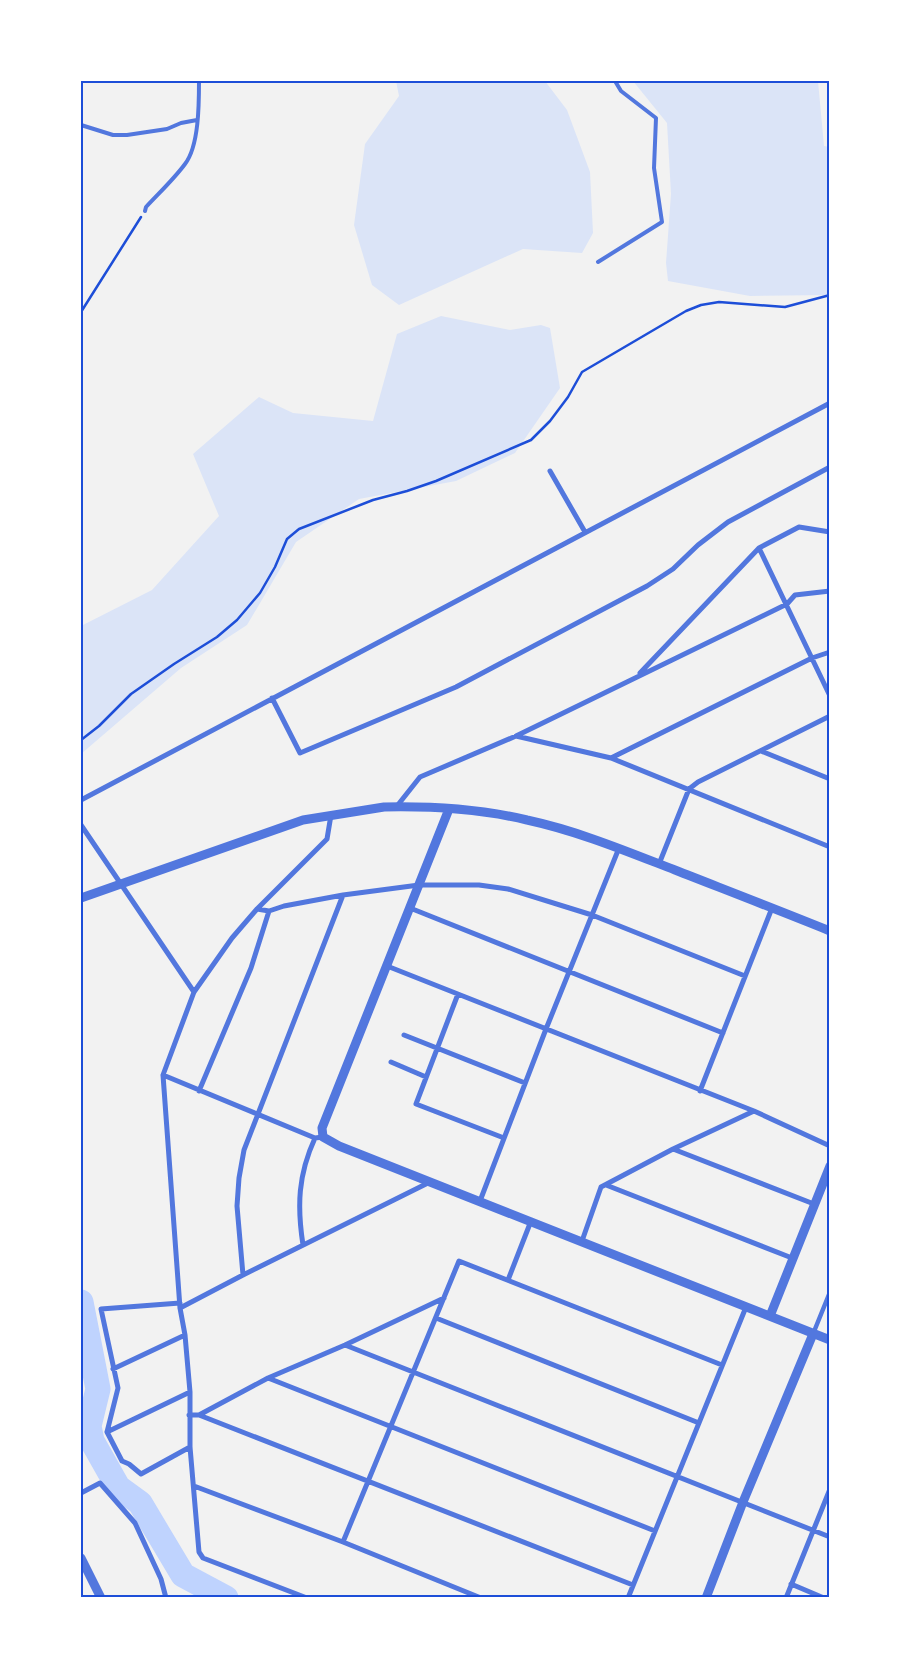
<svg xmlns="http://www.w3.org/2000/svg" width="911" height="1679" font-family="'Asap Condensed',sans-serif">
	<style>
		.green { fill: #dbe4f7 }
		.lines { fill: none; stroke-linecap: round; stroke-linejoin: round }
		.river { stroke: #bfd3fe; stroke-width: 25 }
		.path { stroke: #1d4ed8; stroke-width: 2.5 }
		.service { stroke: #5277de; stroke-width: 4 }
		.pedestrian { stroke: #5277de; stroke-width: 4.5 }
		.minor { stroke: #5277de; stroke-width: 5 }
		.tertiary { stroke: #5277de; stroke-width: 9 }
		.neatline { fill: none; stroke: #1d4ed8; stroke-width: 2 }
	</style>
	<rect width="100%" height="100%" fill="#f2f2f2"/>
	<path class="green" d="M396,81H545L567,110L590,172L593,233L582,253L523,249L399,305L372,285L354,225L365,144L399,96Z
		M633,81H818L824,146L830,147V295L750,296L668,281L666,263L671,194L667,123Z
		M441,316L510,330L541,325L550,328L560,388L515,453L456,481L359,499L296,542L247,625L181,668L81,754V626L152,590L219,516L193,454L259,397L293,413L373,421L397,334Z"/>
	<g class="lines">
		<path class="river" d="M81,1302L98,1389L89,1426L92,1441L118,1487L140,1503L183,1575L226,1598"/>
		<path class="path" d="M81,312L141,217
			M81,740L99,726L131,694L174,664L217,637L237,620L260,593L275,567L287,539L299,529L373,500L407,491L436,481L531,440L550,421L568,397L582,372L686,311L701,305L719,302L785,307L830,295"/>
		<path class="service" d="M81,125L113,135H127L167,129L181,123L197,120
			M145,211L146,207C159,193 174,179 185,164C199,146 199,104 199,81
			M598,262L662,222L654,168L656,118L621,91L615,81"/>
		<path class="pedestrian" d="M813,1334L830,1292"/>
		<path class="minor" d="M550,471L585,532
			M759,548L830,696
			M640,673L759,548L799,527L830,532
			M272,698L300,753L456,687L647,586L673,569L698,545L728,522L830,467
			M516,736L611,758L830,847
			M761,751L830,779
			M611,758L812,658L830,652
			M81,800L830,403
			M397,806L420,777L516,736L787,604L795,595L830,591
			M81,825L194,992
			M659,864L689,789L698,782L830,716
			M410,908L723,1033
			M257,909L269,911L284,906L343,895L419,885H479L508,889L592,915L745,976
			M387,966L754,1111L830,1146
			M458,994L416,1104L504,1138
			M404,1035L525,1083
			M391,1062L426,1077
			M163,1075L315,1138L323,1137
			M199,1091L251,968L269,911
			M700,1091L772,908
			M673,1149L814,1204
			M606,1185L792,1258
			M480,1201L546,1029L619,848
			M582,1241L601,1187L673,1149L754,1111
			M303,1245C297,1206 298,1175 315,1138
			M243,1275L237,1206L239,1178L244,1150L343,895
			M508,1280L531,1221
			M180,1303L101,1309L118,1388L107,1432L122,1461L129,1464L141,1474L190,1447
			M180,1308L243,1275L430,1182
			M436,1318L699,1423
			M345,1345L830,1537
			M113,1369L185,1335
			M268,1378L655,1531
			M189,1415H199L268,1378L345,1345L444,1298
			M199,1415L633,1585
			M107,1432L190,1392
			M194,1486L343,1542L481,1598
			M81,1493L100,1483L135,1523L161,1579L166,1598
			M343,1542L459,1261L722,1365
			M791,1584L824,1598
			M307,1598L203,1558L199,1552L190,1447V1392L185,1335L180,1308L163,1075L194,992L232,938L257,909L327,839L331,815
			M628,1598L746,1307
			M786,1598L830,1489"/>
		<path class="tertiary" d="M449,809L322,1128L323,1137L339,1146L830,1340
			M81,898L303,820L384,807C431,806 481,809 527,820C578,831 626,851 675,870C726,890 778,910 830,931
			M770,1316L830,1166
			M81,1558L101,1598
			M706,1598L743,1502L813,1334"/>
	</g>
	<rect width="911" height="1679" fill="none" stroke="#ffffff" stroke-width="165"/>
	<rect x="82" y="82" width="746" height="1514" class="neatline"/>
</svg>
